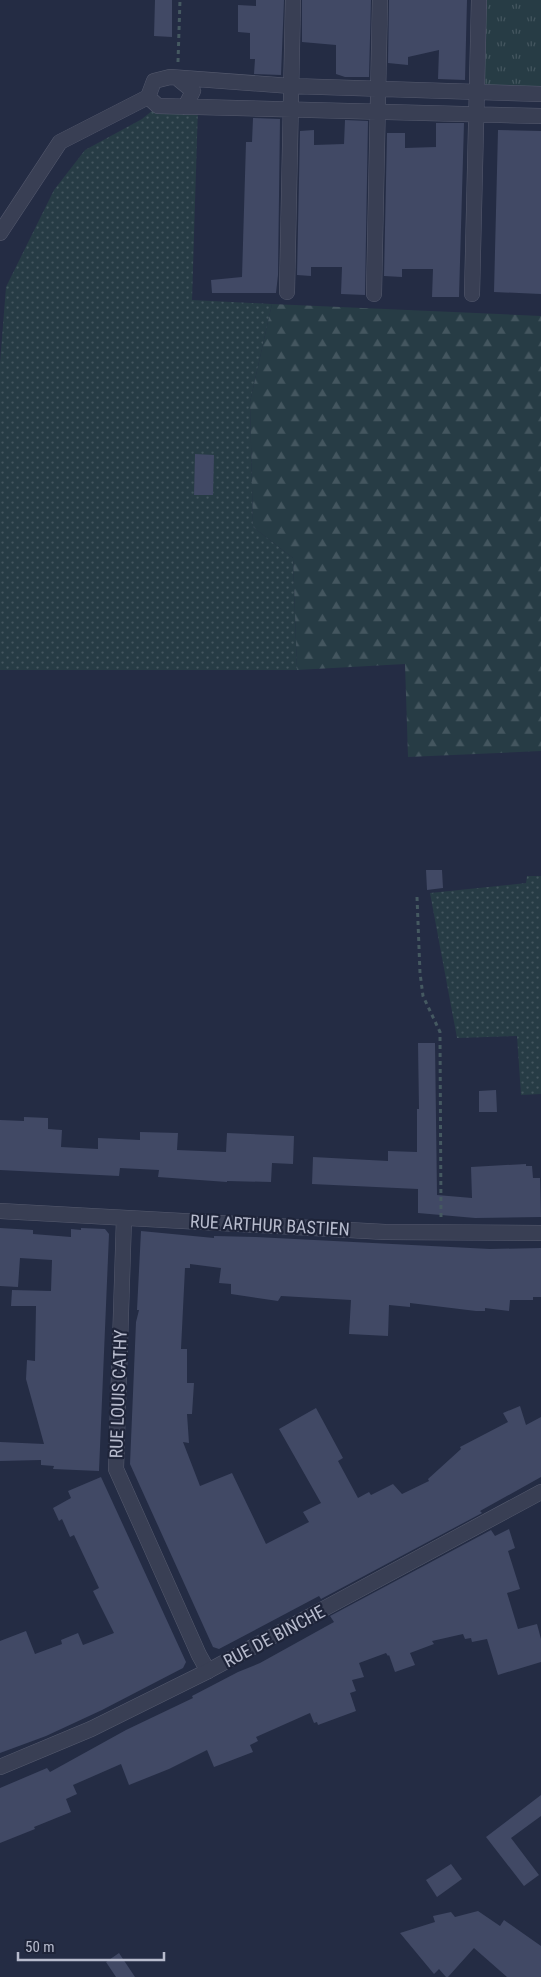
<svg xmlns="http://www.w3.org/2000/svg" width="541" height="1977" font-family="'Roboto Condensed',sans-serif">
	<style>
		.grass { fill: url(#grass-dots) }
		.forest { fill: url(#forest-firs) }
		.park { fill: url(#park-tufts) }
		.building { fill: #414965 }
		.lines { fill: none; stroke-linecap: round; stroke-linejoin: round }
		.minor-casing { stroke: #555a6e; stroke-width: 16 }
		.tertiary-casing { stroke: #555a6e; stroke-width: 16 }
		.path { stroke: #455961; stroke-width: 3; stroke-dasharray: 4 4; stroke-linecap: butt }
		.minor { stroke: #393f54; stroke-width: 15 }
		.tertiary { stroke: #393f54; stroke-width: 15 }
		.labels { text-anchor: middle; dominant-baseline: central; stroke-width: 4.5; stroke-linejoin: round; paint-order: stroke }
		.street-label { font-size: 18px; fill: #b7bbcd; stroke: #1e2439 }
	</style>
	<defs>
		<pattern id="grass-dots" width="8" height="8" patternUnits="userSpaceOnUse" patternTransform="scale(1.25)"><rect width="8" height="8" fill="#273c45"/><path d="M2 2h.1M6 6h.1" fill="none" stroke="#44565f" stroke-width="1.8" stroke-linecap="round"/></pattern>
		<pattern id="forest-firs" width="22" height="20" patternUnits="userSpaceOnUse" patternTransform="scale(1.25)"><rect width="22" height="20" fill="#273c45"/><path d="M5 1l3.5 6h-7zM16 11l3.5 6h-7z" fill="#44565f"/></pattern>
		<pattern id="park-tufts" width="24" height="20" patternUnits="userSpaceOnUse" patternTransform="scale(1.25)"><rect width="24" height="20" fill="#273c45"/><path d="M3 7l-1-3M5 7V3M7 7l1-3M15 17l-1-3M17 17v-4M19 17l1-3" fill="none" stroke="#44565f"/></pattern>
	</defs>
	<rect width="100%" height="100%" fill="#242c44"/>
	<path class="grass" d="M158,106L198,107L192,300L272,304L250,402L253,527L293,558L297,670H0V363L6,287L54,190L85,150L142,119Z
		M527,876H541V1094L521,1095L517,1036L457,1038L430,893L526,883Z"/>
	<path class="forest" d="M272,304L541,316V751L408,757L405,664L297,670L293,558L253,527L250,402Z"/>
	<path class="park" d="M479,0H541V94L477,93Z"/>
	<path class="building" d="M155,0H172V37L154,36Z
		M256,0H284L281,75L254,74L255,59H250V33L238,32V5L256,6Z
		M302,0H371L369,77H345L336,74V45L302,42Z
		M389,0H467L465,80L438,79L439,50L408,57V65L388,63Z
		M253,118L280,119L278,275L276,293H212L211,280L242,277L246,142H252Z
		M345,120L368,121L365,295L341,294L342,267H311V276L297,275L300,131L314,130V145L344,144Z
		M436,123H464L459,297H432L433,269H402V277L384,276L387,133H405V148L436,147Z
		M498,130L541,131V294L494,292Z
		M195,454L214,455L213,495H194Z
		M426,870H442L443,888L427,890Z
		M418,1043H435L437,1195L472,1198L471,1167L526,1164V1166H532L533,1178H540L541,1217L475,1218L418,1213V1189L312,1184L313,1157L388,1161V1151L417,1152V1109H419Z
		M496,1090L497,1112H479V1091Z
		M24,1117L48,1118V1129L62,1130L61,1147L98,1149V1138L140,1140V1132L178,1133L177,1150L226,1152L227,1133L294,1136L293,1164L272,1163L271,1182L227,1181V1182L158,1177L159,1170L120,1168L119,1176L0,1170V1120L24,1121Z
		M0,1228L33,1230V1234L71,1237V1229L81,1230V1228L105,1229L109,1234L99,1471L53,1469L54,1466L41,1465V1460L0,1461V1442L44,1444L26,1379L27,1360L35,1361L36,1306H11L12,1290L51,1291L52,1260L20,1258L18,1287L0,1286Z
		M141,1231L214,1238V1236L256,1237L490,1249L541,1248V1297H533V1300H510L509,1311L485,1308V1311H476L410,1303V1307L389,1305L388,1336L349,1334L351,1300L281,1296L278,1301L231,1294V1284L219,1283L221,1268L190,1264V1268H185L181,1349H187V1383H194L192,1414H187L189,1443L183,1442L200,1486L232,1473L266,1544L309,1522L303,1512L321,1503L279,1429L316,1408L343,1458L338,1461L358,1498L369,1492L371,1495L393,1484L402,1494L429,1481L428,1479L461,1449L460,1447L508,1422L503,1413L520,1406L526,1425L541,1417V1477L480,1511L482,1513L321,1599L319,1596L219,1649L213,1647L130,1464L136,1322L139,1310H137Z
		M101,1477L186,1662L183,1668L102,1710L46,1736L0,1753V1641L26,1631L35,1654L62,1644L61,1640L78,1633L83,1645L114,1633L93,1591L99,1588L74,1535L70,1537L62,1519L59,1521L53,1508L71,1498L68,1491Z
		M509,1529L515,1548L508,1551L520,1589L507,1593L518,1629L537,1624L541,1639V1662L498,1675L487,1639L472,1642L471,1638L465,1639L463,1634L432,1641L434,1644L410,1653L415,1665L395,1672L389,1655L388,1656L386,1653L359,1663L364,1677L352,1680L356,1691L350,1693L356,1711L318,1725L317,1722L314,1723L310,1713L256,1737L258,1741L250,1745L253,1752L214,1767L207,1750L169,1769L129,1785L121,1764L73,1785L77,1794L66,1799L71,1812L34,1827L35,1829L0,1843V1788L47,1768L50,1772L126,1730L193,1698L192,1696L238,1672L260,1663L334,1622L330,1616L491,1530L495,1536Z
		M541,1795V1816L511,1838L539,1875L524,1886L486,1837Z
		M451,1864L462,1879L437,1897L426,1880Z
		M478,1911L500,1926L504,1920L541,1946V1977H507L474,1948L448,1977H446L439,1969L434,1974L400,1933L435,1922L433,1916L451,1912L455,1917Z
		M119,1953L135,1977H116L106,1962Z"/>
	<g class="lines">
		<g class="minor-casing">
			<path id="minor" d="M177,78L193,91L185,107
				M148,97L154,81L170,77L291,86L541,94
				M148,97L158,106L541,116
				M0,233L60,142L148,97
				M287,292L293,0
				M374,294L380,0
				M472,294L479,0
				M0,1211L385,1232L541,1233
				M124,1218L116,1469L199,1655L208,1671"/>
		</g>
		<g class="tertiary-casing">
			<path id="tertiary" d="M0,1767L91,1729L208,1671L541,1492"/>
		</g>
		<path class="path" d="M178,62L180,0
			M417,897L420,973L423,996L440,1032L441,1217"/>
		<use href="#minor" class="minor"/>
		<use href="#tertiary" class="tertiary"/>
	</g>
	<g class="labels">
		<g class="street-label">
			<text transform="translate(270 1225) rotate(3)">RUE ARTHUR BASTIEN</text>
			<text transform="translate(118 1394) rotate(-88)">RUE LOUIS CATHY</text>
			<text transform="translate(274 1636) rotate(-28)">RUE DE BINCHE</text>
		</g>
	</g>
	<path d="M18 1952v8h146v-8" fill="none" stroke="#b7bbcd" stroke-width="2.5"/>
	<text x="25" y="1952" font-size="15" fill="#b7bbcd" stroke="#1e2439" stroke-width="4" paint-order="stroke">50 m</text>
</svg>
